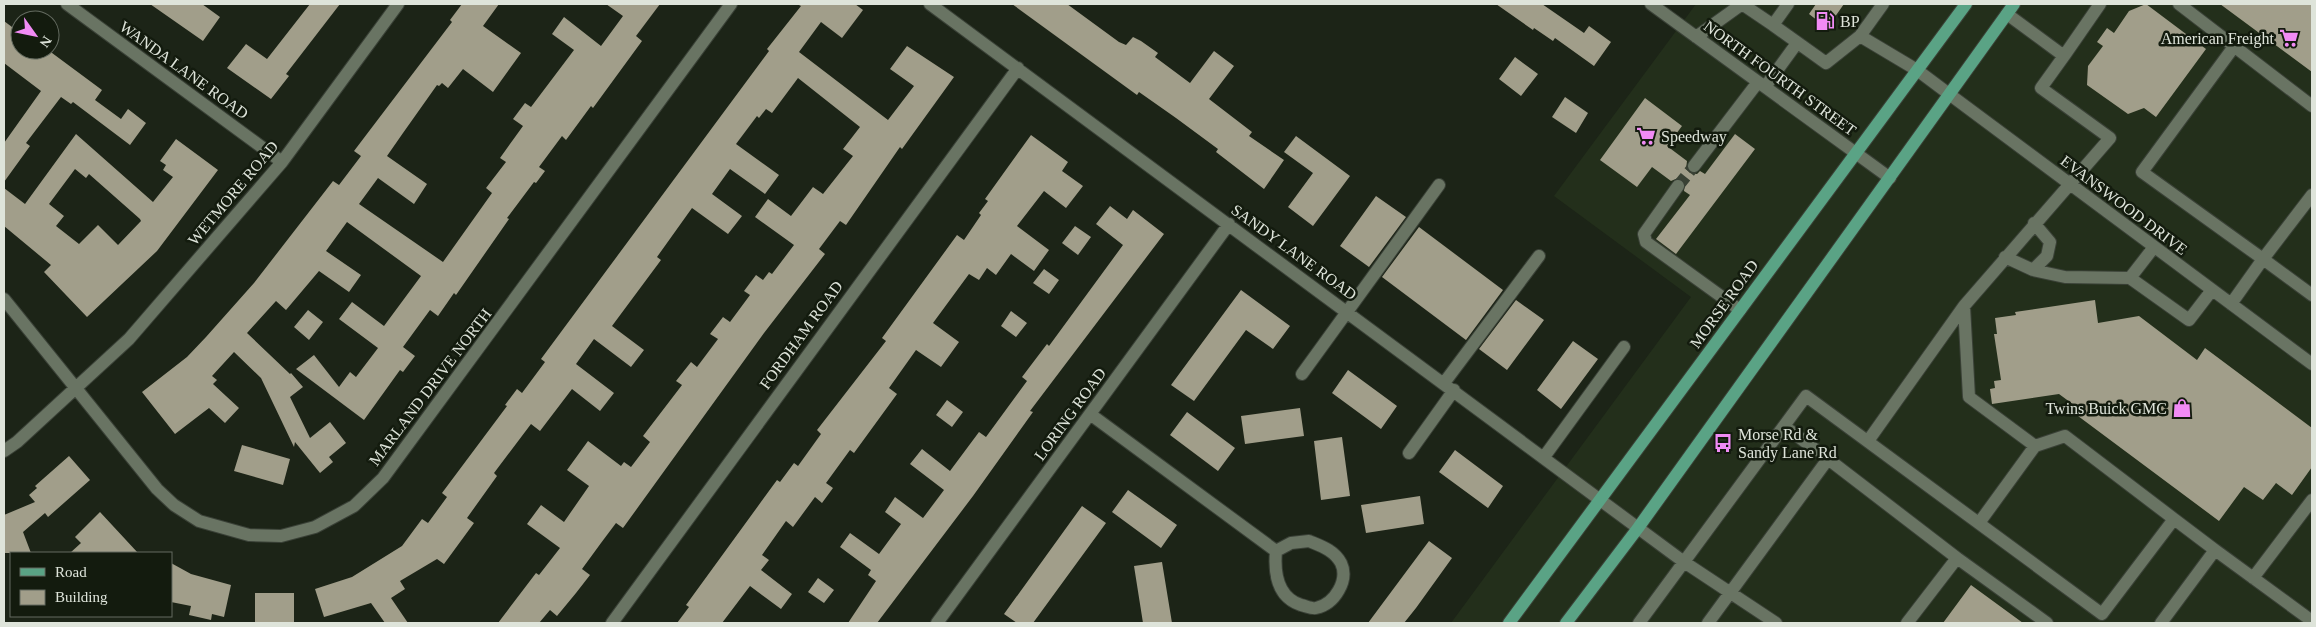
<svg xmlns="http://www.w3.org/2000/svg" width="2316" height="627" font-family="'Times New Roman',serif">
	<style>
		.built { fill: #232f1b }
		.building { fill: #a19e8a; fill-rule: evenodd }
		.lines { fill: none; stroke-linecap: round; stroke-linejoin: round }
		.minor-tunnel { stroke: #394134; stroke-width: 12; stroke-dasharray: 12 6; stroke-linecap: butt }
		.minor-casing { stroke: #3a4137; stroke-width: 14 }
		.major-casing { stroke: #3a4137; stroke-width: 14 }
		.minor { stroke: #697463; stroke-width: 12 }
		.major { stroke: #5aa385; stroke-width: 12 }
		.labels { text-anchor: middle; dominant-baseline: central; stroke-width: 5; stroke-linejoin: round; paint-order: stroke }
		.poi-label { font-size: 16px; fill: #dee4da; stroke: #131b0e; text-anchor: start }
		.street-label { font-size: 16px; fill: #dee4da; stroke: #131b0e }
	</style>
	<rect width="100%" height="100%" fill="#1c2417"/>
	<path class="built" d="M1696,4H2312V623H1451L1691,297L1554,196Z"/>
	<path class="building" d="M150,4H202L220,17L203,41Z
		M310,4H340L286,74L289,76L271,99L227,68L246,44L267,59Z
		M462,4H499L483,26L521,53L493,92L463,69L448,88L442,83L439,86L437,85L403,133L387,156L427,184L414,204L378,178L359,204L443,262L492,193L486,188L506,162L500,158L523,126L513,119L525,103L531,107L574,50L552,34L564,17L601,46L623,16L606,4H660L636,36L642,41L593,108L591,106L566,140L562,136L539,167L545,171L536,183L534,182L507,218L509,219L456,295L454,293L438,316L430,310L403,347L415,356L403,372L400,370L364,420L296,369L314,355L339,387L350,372L356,377L378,348L339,319L352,302L384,326L421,276L347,222L326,251L361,275L349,292L319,271L286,310L276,301L247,333L290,374L291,373L303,387L290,397L310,438L330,422L346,443L329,457L333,462L320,473L295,442L294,447L261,378L234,352L212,376L217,380L213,384L239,408L225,423L209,408L175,434L142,392L187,357L206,337L254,283L333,181L339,185L361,156L354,151L452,22L450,20Z
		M797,4H855L863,10L842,38L821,22L799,52L888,120L914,86L890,69L907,46L954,77L902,149L900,147L846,225L840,221L819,249L825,254L764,333L623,528L616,523L601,543L582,569L590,575L576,593L557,616L550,610L539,623H498L536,573L539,575L560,548L527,524L541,505L564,522L589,486L567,470L588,441L621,466L624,462L631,467L650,442L643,436L682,385L676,381L691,362L697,367L718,339L710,334L723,317L730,322L750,295L744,291L756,275L763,280L769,272L772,274L794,245L755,217L768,199L791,216L813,187L823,194L853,156L843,149L860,127L798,78L772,113L766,109L759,118L757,116L736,144L779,175L765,194L730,169L712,194L742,216L728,234L692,208L657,257L661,260L612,326L644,350L631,367L594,339L576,364L614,393L600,411L572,389L540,431L531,424L494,473L497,476L467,518L474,523L444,564L437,559L400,581L405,589L391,598L408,623H385L371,603L324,617L315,589L352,577L402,546L422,519L428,523L447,497L442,493L507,406L505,405L517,389L522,393L545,362L541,359L769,51L767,49L801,6Z
		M1012,4H1067L1119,42L1126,45L1133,37L1141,41L1158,53L1155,57L1190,83L1214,51L1234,66L1209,99L1252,132L1249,136L1284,160L1264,189L1216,152L1218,149L1176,118L1139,92L1137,95Z
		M1496,4H1542L1584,33L1589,26L1611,42L1594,66L1555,38L1553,41L1534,28L1533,30Z
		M1816,4H1844L1827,28L1809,14Z
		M2146,4L2206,49L2156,117L2144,108L2128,114L2087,85L2088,66L2103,46L2097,42L2107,28L2114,33L2129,11Z
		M2220,4H2312V72Z
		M4,21L20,33V50H48L102,90L95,100L121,119L128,109L146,123L130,145L73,102L71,104L61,97L26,143L30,146L4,182V143L41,91L4,63Z
		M1515,57L1538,74L1521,96L1499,79Z
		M1565,97L1588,113L1576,133L1552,117Z
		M1645,98L1682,126L1667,146L1687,161L1686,169L1690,173L1697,174L1700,171L1705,174L1735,134L1755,149L1676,254L1656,239L1690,195L1684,191L1685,182L1678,178L1671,181L1652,167L1637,187L1600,160Z
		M76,134L153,202L173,177L163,170L166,165L160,161L176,139L218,170L157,251L87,317L44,272L51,265L4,226V188L25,204ZM75,169L86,178L89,174L140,219L141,221L118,245L98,225L79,244L56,226L64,216L49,204Z
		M1031,135L1068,162L1062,171L1083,186L1066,208L1044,191L1017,226L1049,250L1034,271L1011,254L996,275L987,268L979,280L969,274L933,323L959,342L941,367L916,350L889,388L897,394L854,453L850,450L826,483L833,488L822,503L815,497L793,527L786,521L762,555L769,560L761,570L792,594L781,609L750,586L722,623H677L689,607L686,605L777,480L780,482L794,463L798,466L821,434L817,430L886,341L882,338L957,235L964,240L981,215L979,213L988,201L985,199Z
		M1296,136L1350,176L1313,226L1288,207L1313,173L1284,152Z
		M1376,196L1406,217L1369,267L1340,246Z
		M1110,206L1127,219L1133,210L1164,234L1030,411L1033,412L973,496L877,623H848L876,581L868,575L871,570L840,547L850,533L879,554L901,524L885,512L895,497L923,518L944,490L910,464L922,449L950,471L979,432L986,437L1027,381L1022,377L1047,344L1049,346L1123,245L1096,224Z
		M1075,226L1091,237L1078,255L1062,243Z
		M1419,227L1503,290L1466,340L1382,277Z
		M1044,269L1059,280L1049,294L1033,283Z
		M1241,290L1290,326L1273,349L1246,330L1194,401L1171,385Z
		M1516,300L1544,320L1507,370L1479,349Z
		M2095,300L2098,323L2139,316L2197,360L2205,348L2312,428V467L2292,495L2276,483L2263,500L2244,487L2219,521L2078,416L2082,411L2059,394L1992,404L1990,389L1995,388L1994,381L2001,380L1994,334H1997L1995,318L2016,315L2015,312Z
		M308,310L323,322L309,340L294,327Z
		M1011,311L1027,323L1016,337L1001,326Z
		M1573,341L1598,359L1561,409L1537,390Z
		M1348,370L1397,406L1381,429L1332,393Z
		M947,400L963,412L952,427L936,415Z
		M1300,408L1304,436L1245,444L1241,416Z
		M1187,412L1235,448L1218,471L1170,435Z
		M1342,437L1350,496L1321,500L1314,441Z
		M242,445L290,459L283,485L234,471Z
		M1455,450L1503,486L1488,508L1439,472Z
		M69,456L90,480L48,517L45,513L23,532L31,553H4V515L35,502L29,495L37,488L35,486Z
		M1128,490L1177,525L1161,548L1112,512Z
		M1420,496L1424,524L1366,533L1361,505Z
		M1082,506L1106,523L1033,623H1017L1004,614Z
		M100,512L138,553H70L81,543L75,537Z
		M1429,541L1452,558L1416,608L1404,623H1368Z
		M1162,562L1172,623H1143L1134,566Z
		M171,563L191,574L231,585L224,617L212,614L211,620L189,615L191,606L171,602Z
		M818,578L834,590L824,603L808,592Z
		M1971,585L2023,623H1943Z
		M255,593H294V623H255Z"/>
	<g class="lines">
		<path class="minor-tunnel" d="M1678,186L1694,166"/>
		<g class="minor-casing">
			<path id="minor" d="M67,4L282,162
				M930,4L1684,562L1776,623
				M1651,4L1890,178
				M1788,4L1773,25L1826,63L1860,36
				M1883,4L1860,36L1917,70L1949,94L2312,364
				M2179,4L2312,106
				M2007,14L2064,56L2041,88L2110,138L1964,306L1969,397L2035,446L2065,436L2174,519
				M1696,37L1742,4L1773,25
				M2233,48L2142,172L2263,259L2312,195
				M2064,56L2100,4
				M1765,87L1797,43
				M1694,166L1758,82
				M1678,186L1644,234L1646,242L1740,310
				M2005,257L2033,270L2065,277L2130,278L2189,320L2212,290
				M2033,270L2047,256L2050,242L2034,223
				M2130,278L2154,247
				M4,299L157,489L174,505L199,521L249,535L281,536L315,527L354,506L383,478L731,4
				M2231,304L2263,259L2312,295
				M1302,374L1439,185
				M1444,383L1539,256
				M1090,414L1276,551
				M1784,426L1828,459
				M1868,441L1964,306
				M4,451L17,442L129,339L282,162L398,4
				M1409,453L1454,390
				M1544,457L1624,347
				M1979,523L2035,446
				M1309,541C1321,546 1334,550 1341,563C1349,580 1335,604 1316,608C1312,609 1306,606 1301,605C1277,597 1274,573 1276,551L1291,543Z
				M2215,550L2312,621
				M2253,578L2312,500
				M612,623L1018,68
				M937,623L1229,224
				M1639,623L1806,396L2102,614L2174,519L2215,550L2161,623
				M1708,623L1828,459L1957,558
				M1907,623L1957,558L2047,623"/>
		</g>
		<g class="major-casing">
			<path id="major" d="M1509,623L1966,4
				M1566,623L1638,528L2014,4"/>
		</g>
		<use href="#minor" class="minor"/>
		<use href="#major" class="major"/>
	</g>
	<defs>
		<g id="fuel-bare" transform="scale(1.5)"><path d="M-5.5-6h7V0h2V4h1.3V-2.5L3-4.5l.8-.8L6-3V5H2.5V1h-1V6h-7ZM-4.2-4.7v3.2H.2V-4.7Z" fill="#f18bf5" stroke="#131b0e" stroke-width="2.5" paint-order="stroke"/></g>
		<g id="supermarket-bare" transform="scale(1.5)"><path d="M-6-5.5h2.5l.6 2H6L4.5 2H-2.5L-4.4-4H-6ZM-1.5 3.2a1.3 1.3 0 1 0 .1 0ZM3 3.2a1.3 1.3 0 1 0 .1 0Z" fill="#f18bf5" stroke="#131b0e" stroke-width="2.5" paint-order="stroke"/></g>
		<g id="shop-bare" transform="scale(1.5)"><path d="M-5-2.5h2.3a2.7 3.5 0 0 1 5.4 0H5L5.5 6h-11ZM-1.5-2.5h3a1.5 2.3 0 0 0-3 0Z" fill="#f18bf5" stroke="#131b0e" stroke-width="2.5" paint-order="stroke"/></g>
		<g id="bus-bare" transform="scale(1.5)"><path d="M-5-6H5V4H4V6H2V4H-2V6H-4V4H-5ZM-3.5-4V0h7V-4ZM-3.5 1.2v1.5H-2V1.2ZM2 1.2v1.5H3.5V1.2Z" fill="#f18bf5" stroke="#131b0e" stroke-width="2.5" paint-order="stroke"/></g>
	</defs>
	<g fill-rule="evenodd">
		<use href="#fuel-bare" x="1825" y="21"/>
		<use href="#supermarket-bare" x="2289" y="38"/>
		<use href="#supermarket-bare" x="1646" y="136"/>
		<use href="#shop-bare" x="2182" y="408"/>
		<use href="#bus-bare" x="1723" y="443"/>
	</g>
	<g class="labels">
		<g class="poi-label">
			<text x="1840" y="21">BP</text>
			<text x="2274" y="38" text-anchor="end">American Freight</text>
			<text x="1661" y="136">Speedway</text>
			<text x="2167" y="408" text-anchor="end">Twins Buick GMC</text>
			<text x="1738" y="434">Morse Rd &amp;<tspan x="1738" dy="18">Sandy Lane Rd</tspan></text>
		</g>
		<g class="street-label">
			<text transform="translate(184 70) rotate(36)">WANDA LANE ROAD</text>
			<text transform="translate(1780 78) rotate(36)">NORTH FOURTH STREET</text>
			<text transform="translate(233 193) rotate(-50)">WETMORE ROAD</text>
			<text transform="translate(2124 205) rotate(37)">EVANSWOOD DRIVE</text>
			<text transform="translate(1294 252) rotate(36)">SANDY LANE ROAD</text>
			<text transform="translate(1724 304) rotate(-54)">MORSE ROAD</text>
			<text transform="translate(801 335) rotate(-54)">FORDHAM ROAD</text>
			<text transform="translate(430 387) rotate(-53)">MARLAND DRIVE NORTH</text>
			<text transform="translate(1070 414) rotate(-54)">LORING ROAD</text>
		</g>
	</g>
	<rect width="2316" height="627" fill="none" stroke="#dee4da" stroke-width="10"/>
	<rect x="10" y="552" width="162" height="65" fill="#131b0e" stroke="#646b60"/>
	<rect x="20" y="568" width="25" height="8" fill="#5aa385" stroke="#646b60"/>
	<text x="55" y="577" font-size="15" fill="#dee4da">Road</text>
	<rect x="20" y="590" width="25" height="15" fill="#a19e8a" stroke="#646b60"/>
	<text x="55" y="602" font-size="15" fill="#dee4da">Building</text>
	<g transform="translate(35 35) rotate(123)"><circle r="24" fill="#131b0e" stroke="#646b60"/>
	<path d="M0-4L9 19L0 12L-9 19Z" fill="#f18bf5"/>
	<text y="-8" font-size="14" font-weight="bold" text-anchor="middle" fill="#dee4da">N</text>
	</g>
</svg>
